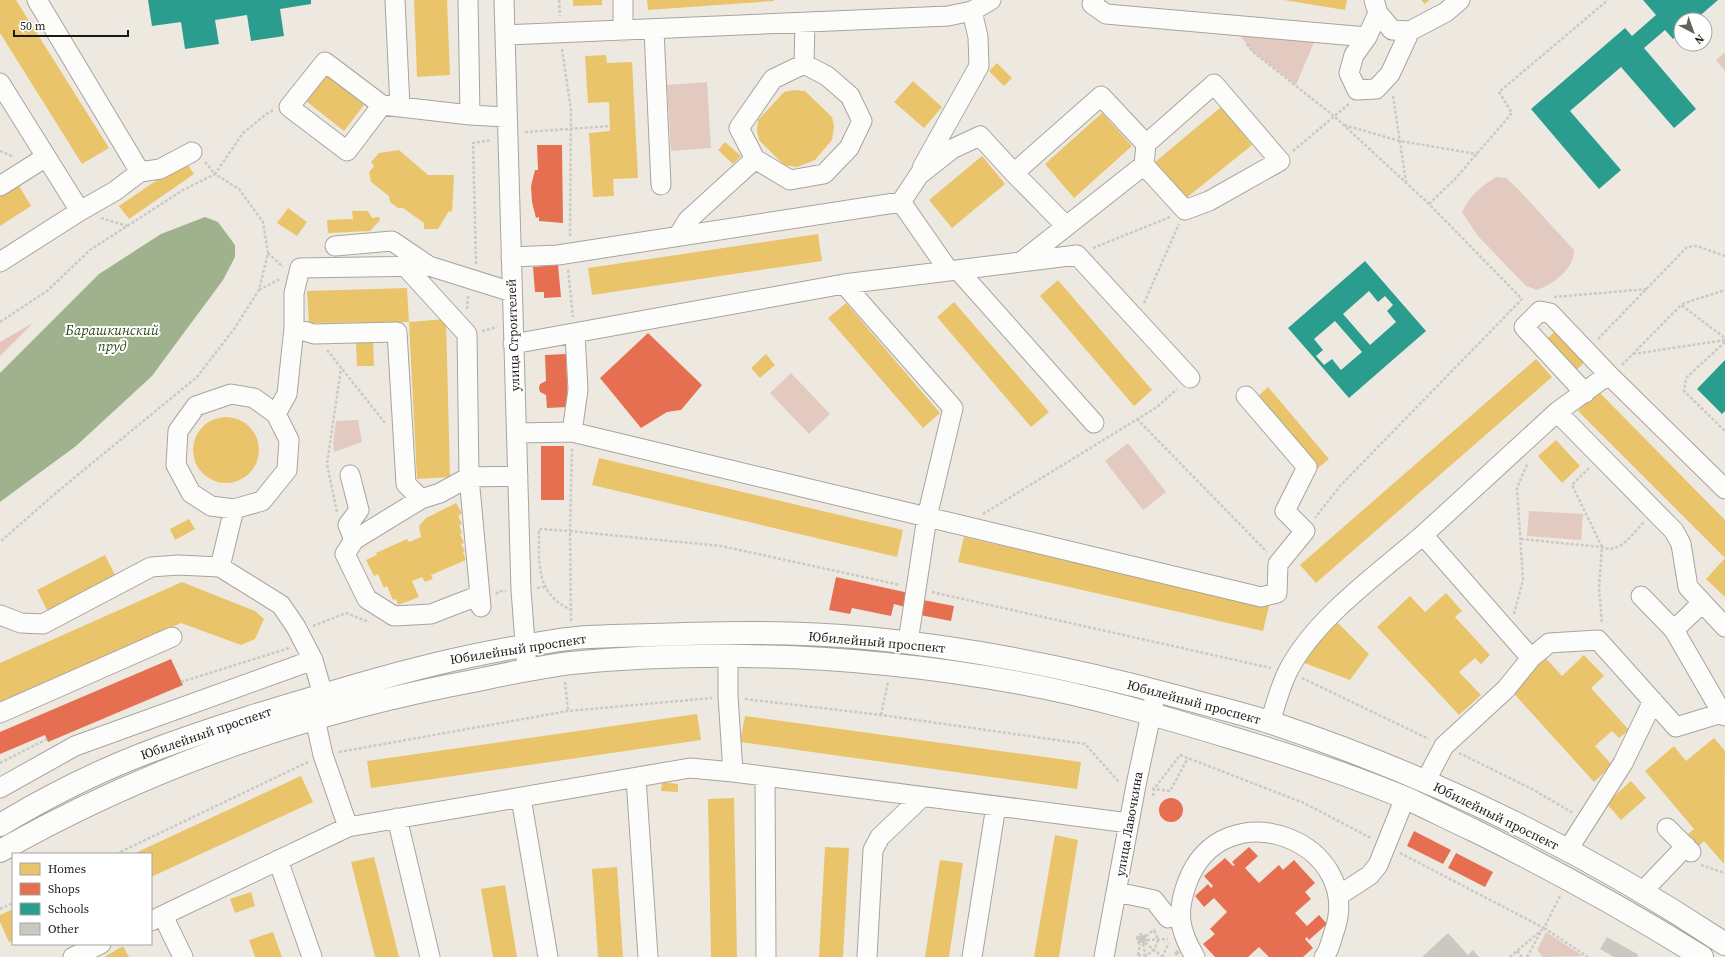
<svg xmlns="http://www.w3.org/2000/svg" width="1725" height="957" font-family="'Source Serif 4',serif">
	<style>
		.green { fill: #e2cac1 }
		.forest { fill: #e7c3b9 }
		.water { fill: #a0b28d }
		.homes { fill: #e9c46a }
		.shops { fill: #e76f51 }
		.schools { fill: #2a9d8f; fill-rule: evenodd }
		.building { fill: #cac8c1 }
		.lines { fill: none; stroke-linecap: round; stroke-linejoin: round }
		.minor-casing { stroke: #a8a49d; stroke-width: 21 }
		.major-casing { stroke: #a8a49d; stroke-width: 24 }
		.path { stroke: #cbc9c6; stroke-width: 2.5; stroke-dasharray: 3 2; stroke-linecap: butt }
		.minor { stroke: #fcfcfa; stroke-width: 19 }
		.major { stroke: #fcfcfa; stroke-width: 22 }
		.labels { text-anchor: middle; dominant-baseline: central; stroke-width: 4; stroke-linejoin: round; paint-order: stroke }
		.street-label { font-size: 13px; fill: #1d1a14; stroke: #fff }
		.water-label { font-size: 14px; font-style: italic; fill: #2e4813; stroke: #fff }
	</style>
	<rect width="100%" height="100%" fill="#eee9e0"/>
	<path class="green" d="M1232,25L1318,33L1296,85L1252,51Z
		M1725,52V71L1716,60Z
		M707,82L711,148L671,151L667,85Z
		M1496,177L1506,178L1518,189L1574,250C1574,269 1554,284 1537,290L1526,286L1478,236L1462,212C1470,196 1480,187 1496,177Z
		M791,373L830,414L809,434L770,393Z
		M358,420L362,442L334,452L333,445L336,421Z
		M1128,443L1166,492L1143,510L1105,461Z
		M1529,511L1583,514L1581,540L1527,536Z
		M1546,932L1583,956L1543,957L1537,950Z"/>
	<path class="forest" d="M33,323L0,356V342Z"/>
	<path class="water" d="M205,217L218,222L235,245V257L223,280L152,376L76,446L0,502V373L99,274L161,234Z"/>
	<path class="homes" d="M0,0H16L109,148L82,164L0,33Z
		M414,0H447L450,75L417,77Z
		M573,0H602V5L573,6Z
		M647,0H774V1L648,10Z
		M1284,0H1347L1345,10Z
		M1421,0H1429L1425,4Z
		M606,55L607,63L632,62L638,178L613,179L614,196L593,197L589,133L610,131L609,102L588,103L585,56Z
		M997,63L1012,78L1004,86L989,71Z
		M326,75L364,105L344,131L306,101Z
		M913,81L942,107L924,128L894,102Z
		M794,90L805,91L832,117L834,126L832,140L815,160L797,167L784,165L759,140L757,131L758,120L784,92Z
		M1221,107L1252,145L1185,199L1155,162Z
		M1102,113L1132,146L1074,198L1045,164Z
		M725,142L741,156L733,164L718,150Z
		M399,150L428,175H454L452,212L449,211L438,229H424V223L403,208H398L390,202L389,196L371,182L369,172L374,166L371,162L379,153Z
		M982,156L1005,184L952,228L929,200Z
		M185,161L194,174L129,219L119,206Z
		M18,184L31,206L0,226V196Z
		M288,208L307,222L297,236L277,223Z
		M352,211H368L372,218L379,217L380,220L370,231L328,233L327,220L353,219Z
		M818,234L822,261L592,295L588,268Z
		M1058,280L1152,390L1134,406L1040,296Z
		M407,288L409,322L446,319L450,477L417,479L409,322L309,323L307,291Z
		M954,302L1049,412L1031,427L937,317Z
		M846,303L940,413L923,428L828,318Z
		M1556,330L1586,361L1573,373L1544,342Z
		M373,341L374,366H357L356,342Z
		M766,354L775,365L760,378L751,368Z
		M1536,359L1552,377L1316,583L1300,565Z
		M1268,387L1329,459L1317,469L1256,398Z
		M1597,390L1725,520V597L1706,579L1725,558L1578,411Z
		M193 450a33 33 0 1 1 66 0a33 33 0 1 1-66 0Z
		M1556,440L1580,466L1562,483L1538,456Z
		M599,458L903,530L897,557L592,485Z
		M456,503L462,513L458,516L462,524L459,525L462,533L460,534L464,543L461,544L465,551L463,552L466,560L431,575L433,579L425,582L422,577L412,581L419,597L398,605L396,599L393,600L387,586L384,588L378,574L374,576L366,560L377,555L376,553L407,539L409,542L421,537L419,526L426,518Z
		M189,519L195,529L175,540L170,529Z
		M964,537L1269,606L1263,631L958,562Z
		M105,555L117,579L49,614L37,590Z
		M182,582L255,611L264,619L255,639L241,645L181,623L0,703V663Z
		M1446,593L1462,611L1455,617L1490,655L1481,664L1475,658L1459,672L1481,695L1459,715L1377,627L1410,596L1425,612Z
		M1335,620L1369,654L1350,680L1299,661Z
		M1543,655L1562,676L1584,655L1604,676L1591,688L1629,730L1619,738L1612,731L1595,746L1612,765L1594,782L1508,687Z
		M697,714L701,740L371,788L367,761Z
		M745,716L1081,762L1077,789L740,742Z
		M1714,738L1725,751L1724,864L1704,841L1699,846L1688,834L1694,829L1645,771L1674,746L1686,761Z
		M301,776L313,802L151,877V854H133Z
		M1631,781L1646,798L1621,820L1606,803Z
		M662,782L678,784V792L661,791Z
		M734,798L737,957H711L708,799Z
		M1055,835L1078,840L1059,957H1034Z
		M825,847L849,848L843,957H819Z
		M374,857L399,957H375L351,862Z
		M940,860L963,863L949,957H925Z
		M617,867L623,957H598L592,869Z
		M505,885L517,957H493L481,889Z
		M251,892L255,906L235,913L230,899Z
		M13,909V941L9,942L0,922V915Z
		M273,932L282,957H255L249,940Z
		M123,946L129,957H104Z"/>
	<path class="shops" d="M537,145H562L563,223L539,221V217L536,218L532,202L531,186L535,170H538Z
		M558,265L561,297L544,298V292H535L533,267Z
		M648,333L702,385L681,410L667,412L641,428L600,378Z
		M566,354L568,407L547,408L546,395L540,392L539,388L540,384L546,381L545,355Z
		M541,446H564V500H541Z
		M836,577L909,593L905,607L894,604L891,616L852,608L850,614L829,610Z
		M923,600L954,606L951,621L920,615Z
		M171,659L183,685L48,742L45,735L0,754V732Z
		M1159 810a12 12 0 1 1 24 0a12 12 0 1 1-24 0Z
		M1414,831L1451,850L1443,864L1407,846Z
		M1249,847L1258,856L1245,868L1259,883L1279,865L1283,870L1294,860L1315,883L1305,892L1311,899L1295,913L1307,926L1319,915L1327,924L1309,940L1307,937L1305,939L1313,948L1303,957H1269L1259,947L1248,957H1215L1203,944L1215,934L1210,929L1227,912L1214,898L1204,907L1195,896L1208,884L1211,888L1213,886L1204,876L1225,858L1233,866L1235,865L1232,862Z
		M1456,853L1493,872L1485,887L1448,868Z"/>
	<path class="schools" d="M148,0H311V4L280,9L284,36L251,41L247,15L215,20L219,44L185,49L181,22L152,26Z
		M1643,0H1718L1695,20H1681V32L1673,39L1665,30L1644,48L1696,109L1674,128L1621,67L1570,111L1621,170L1599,189L1531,109L1625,28L1632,36L1656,15Z
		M1365,261L1426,331L1349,398L1288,328ZM1369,291L1378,302L1385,296L1393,305L1387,311L1396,322L1370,345L1343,314ZM1335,321L1362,352L1341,370L1332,359L1324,365L1316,356L1323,350L1314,339Z
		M1725,360V411L1722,414L1697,389Z"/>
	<path class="building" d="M1448,933L1468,955L1473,950L1479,957H1422Z
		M1138 939a4 4 0 1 1 8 0a4 4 0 1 1-8 0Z
		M1607,937L1639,955L1637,957H1614L1600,949Z
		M1177,950L1180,953L1176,956L1174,953Z"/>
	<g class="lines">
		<g class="minor-casing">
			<path id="minor" d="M37,0L140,172L115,191L80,211
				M468,0L470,115
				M504,0L521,590L527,669
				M623,0V31
				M1095,0L1092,4L1106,14L1367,37L1378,13
				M1374,0L1378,13L1392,30L1410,31L1446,12L1460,0
				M654,30L661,185
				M505,35L948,16L972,11L991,0
				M1367,37L1354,55L1349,73L1357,90L1376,89L1390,74L1410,31
				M0,83L80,211L0,262
				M382,105L347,151L289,107L325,62L382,105L400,107L395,0
				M400,107L470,115L506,117
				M755,159L790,180L824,174L849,148L862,121L850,96L827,76L804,64
				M922,168L979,66L978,37L972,11
				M140,172L160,169L192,152
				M1014,173L1066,226
				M0,186L46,157
				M901,202L949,271
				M678,236L688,220L755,159L739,128L773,79L804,64L805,23
				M335,246L392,241L429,266L512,292
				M511,257L558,255L901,202L919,175L952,149L980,136L1014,173L1101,96L1146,144
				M1021,262L1144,165L1185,210L1209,201L1280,161L1214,84L1146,144L1144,165
				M405,266L467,334L469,477L481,607
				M429,266L300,268L294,293V328L314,334L397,332L406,484L421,499L440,493L469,477L518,476
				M958,270L1094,423
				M844,284L953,408L927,517L908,642
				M294,328L287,394L276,414L289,440L287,470L262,501L234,509L220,567L281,605L296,627L313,660L323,695
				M513,344L844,284L1077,255L1190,378
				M1585,393L1524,327L1540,311L1550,313L1610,376
				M1557,412L1674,531L1681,544L1688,587L1725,627
				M572,432L578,390L575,333
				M517,433L572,432L1261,597L1277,593L1278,564L1305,531L1285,511L1307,467L1246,396
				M350,475L359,510L348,525L354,540L421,499
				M234,509L211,506L191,493L176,465L178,431L196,406L231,394L254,398L276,414
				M1423,535L1557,412L1601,380L1610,376L1725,489
				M354,540L345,554L367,599L394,616L431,614L480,595
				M1641,596L1674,630L1702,603
				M0,615L21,623L43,624L151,567L178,565L220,567
				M1674,630L1722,713
				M728,657V696L733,772
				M0,713L172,637
				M315,719L323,755L348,827
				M1270,723C1275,706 1280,687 1288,671C1315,618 1378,574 1423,535L1531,658L1549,643L1598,640L1676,727L1722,713L1725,716
				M636,778L648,957
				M765,778L766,957
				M1425,782L1444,746L1506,689L1531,658
				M0,788L75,746L313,660
				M521,798L548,957
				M397,818L430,957
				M1667,828L1691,852
				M1567,851L1623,763L1653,701
				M278,860L312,957
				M1117,892L1154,900L1168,918
				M1642,892L1686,846
				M1338,896L1370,875L1378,865L1405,798
				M163,916L183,957
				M151,921L348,827L690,768L733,772L1129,823
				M73,957L101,944
				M867,957L873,850L880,837L922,797
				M972,957L996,806
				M1104,957L1136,785L1156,691
				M1195,957C1179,930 1176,913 1187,883C1223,785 1369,843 1333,935C1331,942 1329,951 1324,957"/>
		</g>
		<g class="major-casing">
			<path id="major" d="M0,825C45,798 94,773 143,754C213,727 285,706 357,685C412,669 467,655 524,646C546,642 567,638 589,637C681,634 774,629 866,638C972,648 1076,669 1179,697C1210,706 1241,713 1272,723C1431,776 1585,851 1725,944
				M0,851C147,768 307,712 473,681C506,674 538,667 571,663C720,649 872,656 1020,683C1091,696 1160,716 1229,737C1290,755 1350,775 1408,799C1430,809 1451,820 1473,830C1552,869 1627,910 1702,957"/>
		</g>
		<path class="path" d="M559,0L560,16
			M1247,44L1252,51L1335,117L1429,204L1522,299L1340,486L1315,518
			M562,49L571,110L570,237
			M1393,96L1406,182
			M1344,125L1400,141L1477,154
			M525,132L610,126
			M0,151L14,157
			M1293,151L1350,103
			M205,162L215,174L243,133L269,112L274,110
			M1429,204L1455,179L1512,113L1499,92L1608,0
			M101,218L127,226
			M1093,248L1170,217
			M268,253L283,267
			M476,264L473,143L491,140
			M568,270L573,317
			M259,290L280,279
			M1554,297L1647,289
			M1144,303L1179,224
			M1682,304L1725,290
			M467,309L468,296
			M0,322L47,291L90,250L183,190L215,174L239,189L263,222L268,253L259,290L234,329L197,377L57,492L0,542
			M482,331L497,327
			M1598,339L1687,247L1697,246L1725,256
			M1725,342L1686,378L1684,391L1725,431
			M327,350L385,423
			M1633,354L1725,340
			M1622,365L1681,305L1725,338
			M1137,419L1267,552
			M1589,468L1572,485L1602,547L1599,587L1602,624
			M337,512L327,464L341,368
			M983,514L1157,407L1177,389
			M1521,539L1602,547C1620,555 1633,533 1644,522
			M537,588L544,587
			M932,592L1271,668
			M496,594L499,591H506
			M572,610C535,595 539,562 539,529L570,531L572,448
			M1514,614L1523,580L1517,488L1528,462
			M571,621L570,531L721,546L900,585
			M313,626L346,613L369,622
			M1302,678L1429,739
			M181,682L289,648
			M565,682L568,711
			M745,699L881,715L1085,744L1119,782
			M881,715L888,682
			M339,752L568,711L712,698
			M1459,753L1532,789L1573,813
			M0,763L47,739
			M1152,788L1154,789L1180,755L1304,803L1371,838
			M1153,796L1154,789L1170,791L1188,758
			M1400,853L1544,928L1561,894
			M116,854L308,762
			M1701,865L1725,873
			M0,909L13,903
			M1544,928L1588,957
			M1137 939a5 5 0 1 1 10 0a5 5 0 1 1-10 0Z
			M1146,936L1155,929
			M1147,940L1168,939
			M1145,943L1162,956
			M1143,944L1146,957
			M1517,951L1522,957
			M1138,955C1149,957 1156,950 1158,939L1154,930
			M1138,955L1140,944
			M1162,957L1169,943
			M1510,957L1544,928
			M1527,957L1542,930"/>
		<use href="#minor" class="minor"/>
		<use href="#major" class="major"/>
	</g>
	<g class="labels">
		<g class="street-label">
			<text transform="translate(513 335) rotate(-92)">улица Строителей</text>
			<text transform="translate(877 642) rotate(5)">Юбилейный проспект</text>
			<text transform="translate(518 649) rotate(-9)">Юбилейный проспект</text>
			<text transform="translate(1194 702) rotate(15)">Юбилейный проспект</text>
			<text transform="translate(206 733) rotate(-19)">Юбилейный проспект</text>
			<text transform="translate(1496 816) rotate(26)">Юбилейный проспект</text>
			<text transform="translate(1129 824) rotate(-80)">улица Лавочкина</text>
		</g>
		<g class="water-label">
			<text x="112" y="330">Барашкинский<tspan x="112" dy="16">пруд</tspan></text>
		</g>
	</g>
	<rect x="12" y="853" width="140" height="92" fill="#ffffff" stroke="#a5a3a1"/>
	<rect x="20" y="863" width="20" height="12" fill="#e9c46a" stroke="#a5a3a1"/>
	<text x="48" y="873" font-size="12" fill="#1d1a14">Homes</text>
	<rect x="20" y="883" width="20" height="12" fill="#e76f51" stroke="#a5a3a1"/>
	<text x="48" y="893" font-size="12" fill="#1d1a14">Shops</text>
	<rect x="20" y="903" width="20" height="12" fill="#2a9d8f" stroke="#a5a3a1"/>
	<text x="48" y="913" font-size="12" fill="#1d1a14">Schools</text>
	<rect x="20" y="923" width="20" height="12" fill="#cac8c1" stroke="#a5a3a1"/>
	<text x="48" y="933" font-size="12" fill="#1d1a14">Other</text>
	<g transform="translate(1693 32) rotate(139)"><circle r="19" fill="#ffffff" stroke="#a5a3a1"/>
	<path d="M0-3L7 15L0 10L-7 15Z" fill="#66625b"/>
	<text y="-6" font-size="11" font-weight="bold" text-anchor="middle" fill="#1d1a14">N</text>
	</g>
	<path d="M14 30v6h114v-6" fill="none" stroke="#1d1a14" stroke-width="2"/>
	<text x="20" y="30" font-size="12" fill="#1d1a14" stroke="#ffffff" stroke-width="3" paint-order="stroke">50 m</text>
</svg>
